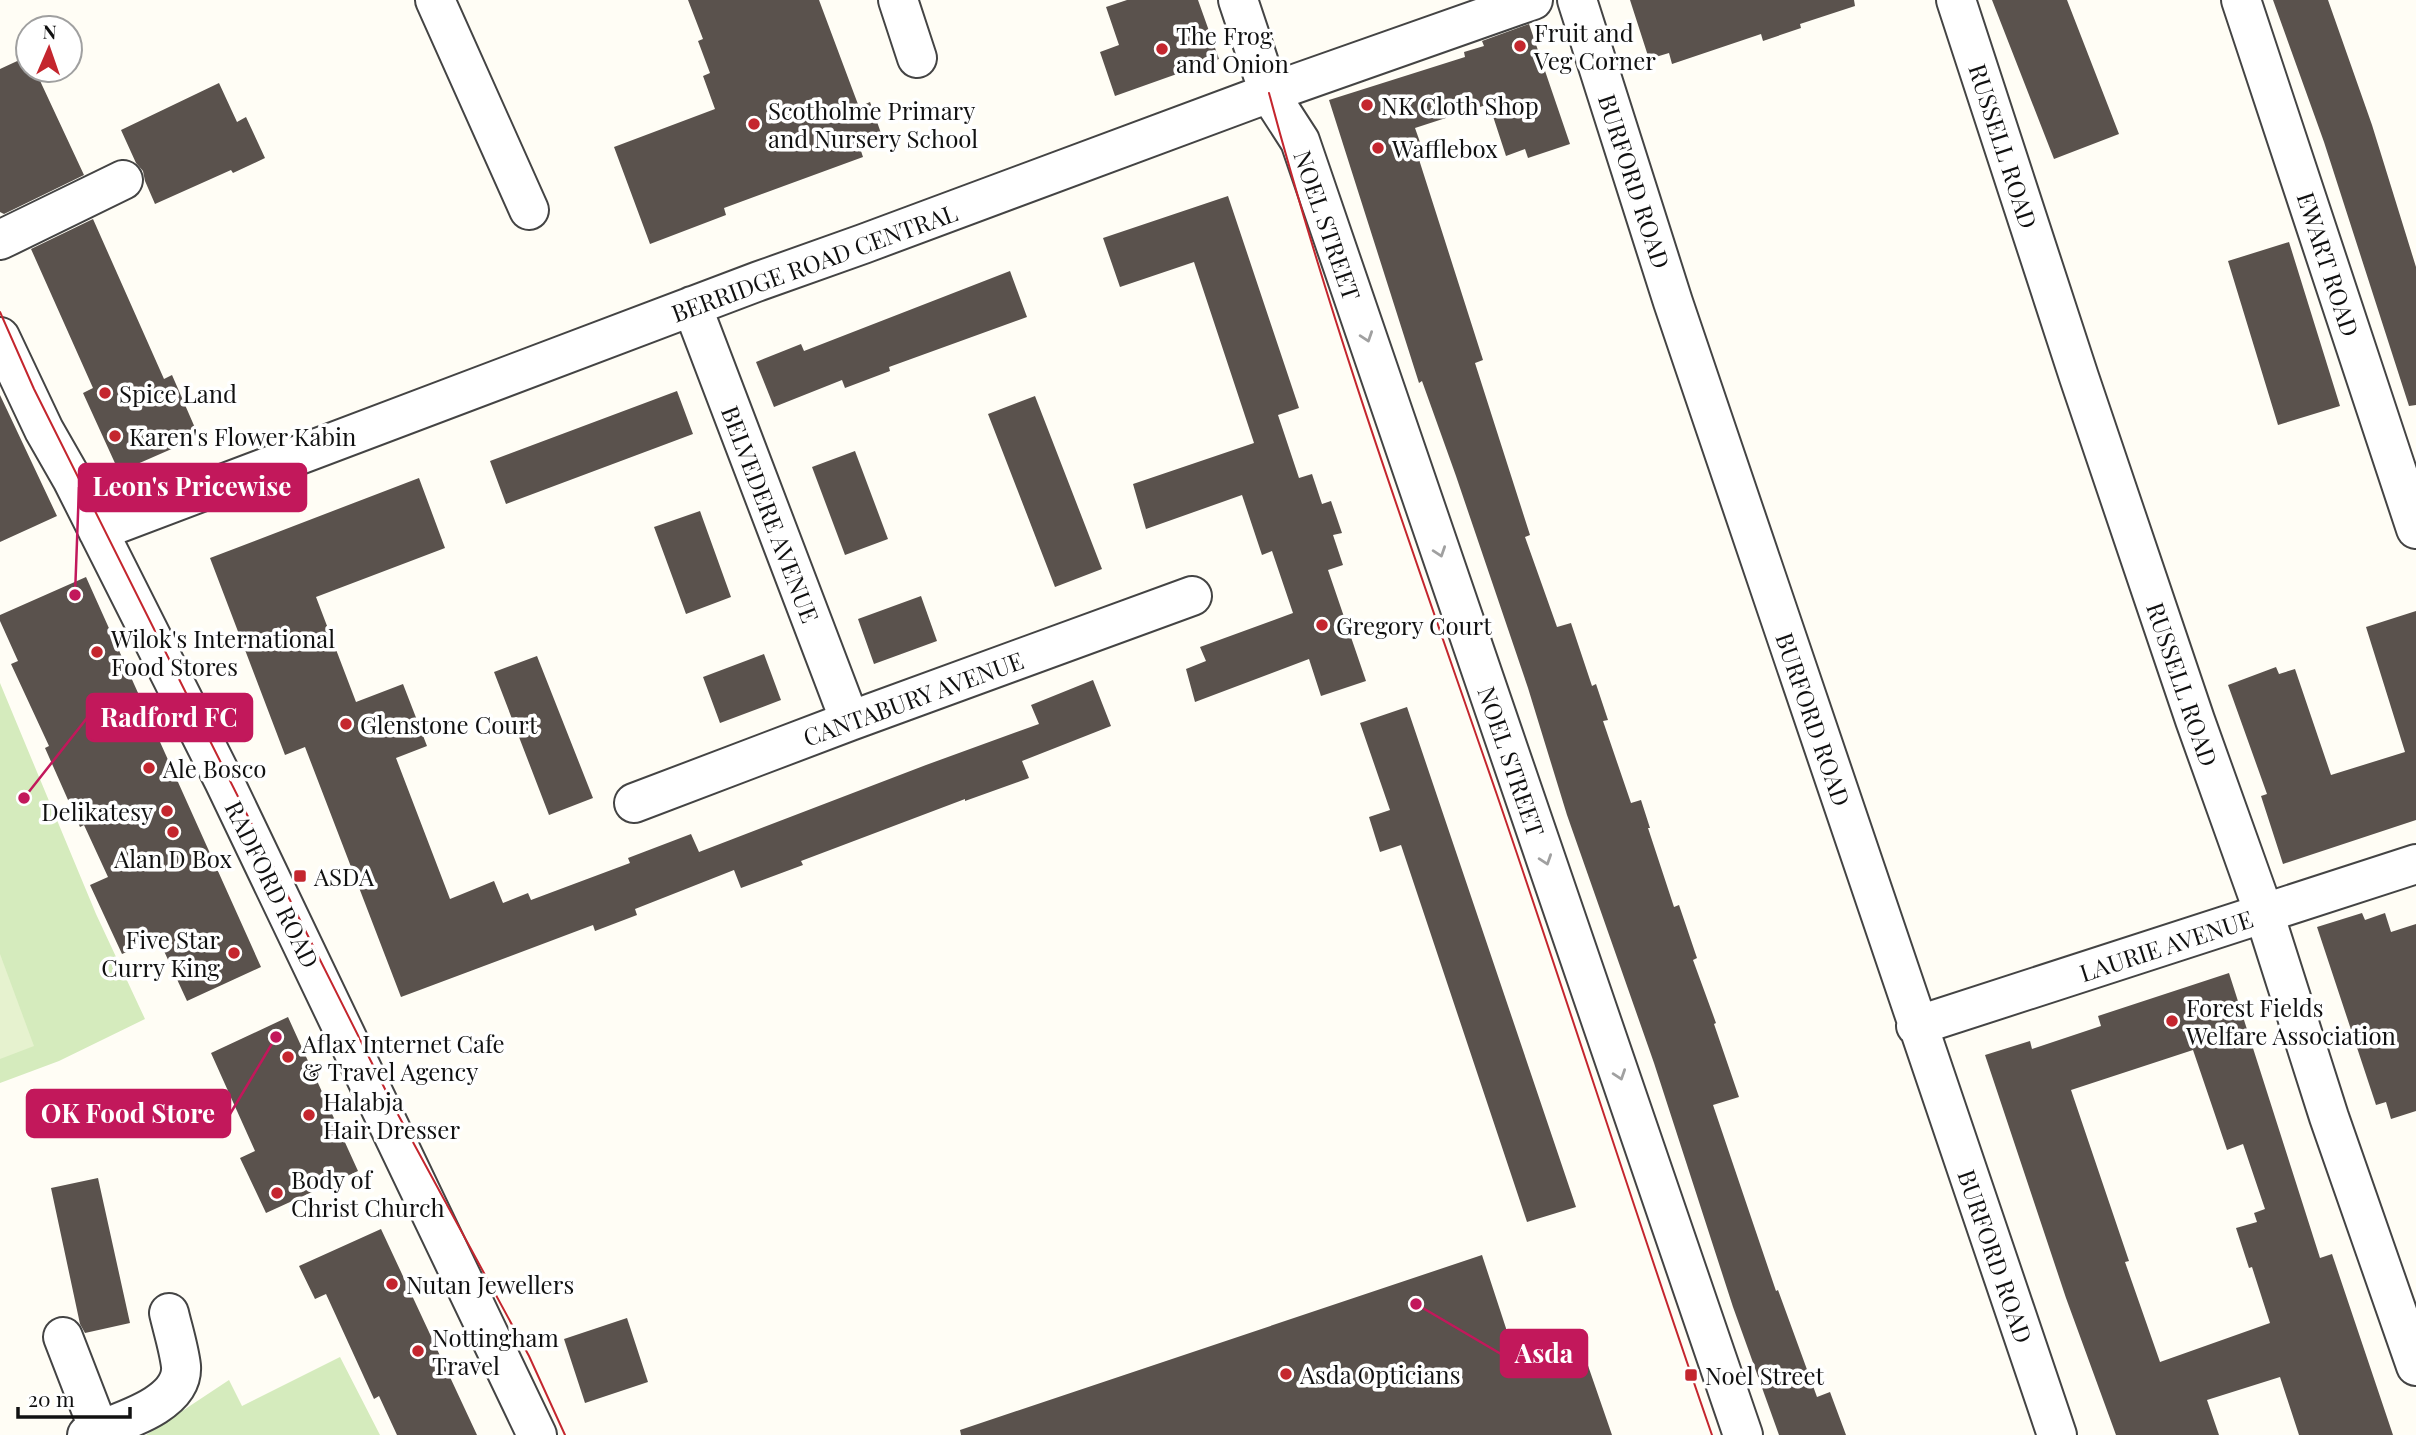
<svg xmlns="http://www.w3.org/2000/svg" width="2416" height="1435" font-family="'Playfair Display',serif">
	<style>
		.green { fill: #d5ebbd }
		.pitch { fill: #e6f2cf }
		.building { fill: #5a524d; fill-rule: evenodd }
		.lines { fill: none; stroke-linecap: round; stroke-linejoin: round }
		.minor-casing { stroke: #444; stroke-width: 42 }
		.minor { stroke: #fff; stroke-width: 38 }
		.tram { stroke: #c4262e; stroke-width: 2 }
		.oneway { stroke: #a0a0a0 }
		.poi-dot { fill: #c4262e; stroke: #fff; stroke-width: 2.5 }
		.labels { text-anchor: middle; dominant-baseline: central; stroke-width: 7; stroke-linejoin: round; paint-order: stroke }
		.poi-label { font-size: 24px; fill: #111; stroke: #fff; text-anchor: start }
		.street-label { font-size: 24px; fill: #111; stroke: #fff }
		.leader { fill: none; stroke: #c2185b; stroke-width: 2.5 }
		.callout-dot { fill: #c2185b; stroke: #fff; stroke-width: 2.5 }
		.callout { fill: #c2185b; stroke: #c2185b; stroke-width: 2.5 }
		.callout-label { font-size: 26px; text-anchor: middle; font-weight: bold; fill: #fff }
	</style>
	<rect width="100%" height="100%" fill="#fffdf5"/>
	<path class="green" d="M0,683L96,914L145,1019L59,1061L0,1083Z
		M340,1357L380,1435H146L229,1380L242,1406Z"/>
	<path class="pitch" d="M0,954L34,1046L0,1059Z"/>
	<path class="building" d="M688,0H819L859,107L870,102L882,136L859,145L863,157L724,208L726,215L650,244L614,147L715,109L703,76L710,73L698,41L703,39Z
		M1127,0H1198L1219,59L1115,96L1100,52L1119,45L1106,7Z
		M1630,0H1854L1855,6L1800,24L1801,28L1763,41L1761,34L1672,64L1669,53L1649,59Z
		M1992,0H2067L2119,134L2054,159Z
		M2273,0H2328L2372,125L2416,267V405L2409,406L2324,142Z
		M1529,24L1570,144L1528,158L1525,149L1506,156L1489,104L1415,128L1421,145L1415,147L1483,360L1475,363L1530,535L1525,537L1557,627L1571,623L1592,686L1596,684L1608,720L1603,721L1631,803L1641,800L1650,828H1648L1674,907L1679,905L1697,958L1693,960L1716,1023L1714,1024L1739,1097L1713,1105L1776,1291L1778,1290L1817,1397L1830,1392L1846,1435H1779L1733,1307L1654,1063L1567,815L1528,688L1456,476L1422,381L1419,383L1329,100L1465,57L1464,52L1484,46L1482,41Z
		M28,56V70H35L84,175L4,214L0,212V69Z
		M219,83L237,122L246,117L265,158L233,173L231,170L155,204L145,181L143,171L136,163L121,130Z
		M1228,196L1299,408L1278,415L1299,478L1312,474L1322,504L1331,501L1342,533L1333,535L1343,565L1328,570L1366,681L1321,696L1309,659L1195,702L1186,669L1206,661L1200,647L1293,613L1272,551L1262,555L1242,495L1146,529L1133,484L1254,443L1194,262L1120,287L1103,238Z
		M93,219L164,379L172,375L199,437L119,472L83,393L93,388L31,249Z
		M2289,242L2340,406L2278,425L2228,261Z
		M1010,271L1027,317L889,367L890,371L845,388L842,380L774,407L756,362L801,344L804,351Z
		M677,391L693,434L506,504L490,461Z
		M0,395L57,516L0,542Z
		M1035,396L1102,569L1055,587L988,414Z
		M855,451L888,539L845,555L812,467Z
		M419,478L445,548L316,597L356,702L403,684L427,746L396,758L450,899L494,881L503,903L528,893L531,900L630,863L628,858L691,834L699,852L926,765L1039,724L1031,705L1093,680L1111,726L1022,761L1029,778L965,801V799L801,861L803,865L741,888L734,870L635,909L637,915L595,931L593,925L401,997L305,747L285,755L210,558Z
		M700,511L731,597L686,614L654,527Z
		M86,577L261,967L187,1001L158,938L122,954L90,885L108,877L84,825L80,827L45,748L49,746L11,664L18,661L0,621V615Z
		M921,596L937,641L874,664L858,619Z
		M2416,611V820L2283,864L2261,796L2267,794L2228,685L2276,667L2279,674L2295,669L2331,775L2405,752L2366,627Z
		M764,654L781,700L720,723L703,677Z
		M537,656L593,798L549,815L494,672Z
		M1407,707L1576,1207L1527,1222L1401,845L1380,852L1369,817L1390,810L1360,723Z
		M2362,913L2365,920L2385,913L2391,932L2416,924V1111L2391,1119L2386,1102L2376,1105L2317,927Z
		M2229,973L2320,1258L2332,1254L2393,1435H2299L2280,1377L2207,1400L2219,1435H2116L2066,1298L1985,1055L2030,1041L2032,1049L2101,1026L2098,1016ZM2193,1050L2227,1150L2243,1144L2265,1209L2254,1213L2257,1222L2236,1228L2249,1268L2252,1267L2270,1323L2160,1362L2125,1262L2129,1261L2071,1090Z
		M288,1017L358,1171L266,1213L240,1158L255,1151L211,1053Z
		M98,1178L130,1323L85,1333L80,1324L51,1188Z
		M381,1229L477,1435H397L379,1396L374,1399L326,1294L315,1299L299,1266Z
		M1482,1255L1521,1374L1584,1354L1612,1435H961L960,1430Z
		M627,1318L648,1382L585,1403L564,1339Z"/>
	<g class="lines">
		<g class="minor-casing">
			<path id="minor" d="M435,0L529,210
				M898,0L917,58
				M1238,0L1269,93L1300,141L1743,1435
				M1577,0L1673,302L2057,1435
				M1956,0L2079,377L2195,720L2264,913L2329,1117L2416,1366
				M2241,0L2416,529
				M0,240L123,180
				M692,306L850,721
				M0,337L44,430L72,479L224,781L537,1435
				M98,531L759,281L863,244L1269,93L1533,0
				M634,803L850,721L1192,596
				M1916,1026L2416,864
				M63,1337L99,1430
				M87,1435C115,1423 184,1406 181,1366C179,1349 173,1330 169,1313"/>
		</g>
		<use href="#minor" class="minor"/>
		<path class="tram" d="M1269,93C1332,330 1417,563 1497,795C1570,1008 1638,1222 1712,1435
			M0,312L34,389L198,717L395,1109L529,1356L565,1435"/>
	</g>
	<defs><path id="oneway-chevron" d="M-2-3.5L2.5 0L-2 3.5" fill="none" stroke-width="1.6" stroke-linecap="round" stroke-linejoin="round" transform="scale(1.75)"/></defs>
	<g class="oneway">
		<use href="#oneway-chevron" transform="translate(1367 337) rotate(71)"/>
		<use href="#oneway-chevron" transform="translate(1440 552) rotate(71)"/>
		<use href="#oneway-chevron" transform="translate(1546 860) rotate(71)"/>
		<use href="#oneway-chevron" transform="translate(1620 1075) rotate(71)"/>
	</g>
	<g class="poi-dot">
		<circle cx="1520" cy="46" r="7"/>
		<circle cx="1162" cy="49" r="7"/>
		<circle cx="1367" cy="105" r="7"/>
		<circle cx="754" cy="124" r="7"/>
		<circle cx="1378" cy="148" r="7"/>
		<circle cx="105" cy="393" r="7"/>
		<circle cx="115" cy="436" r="7"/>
		<circle cx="1322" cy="625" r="7"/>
		<circle cx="97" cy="652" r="7"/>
		<circle cx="346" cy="724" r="7"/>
		<circle cx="149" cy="768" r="7"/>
		<circle cx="167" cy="811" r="7"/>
		<circle cx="173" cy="832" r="7"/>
		<rect x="293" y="869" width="14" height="14" rx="3.5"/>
		<circle cx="234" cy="953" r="7"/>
		<circle cx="2172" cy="1021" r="7"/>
		<circle cx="288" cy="1057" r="7"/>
		<circle cx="309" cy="1115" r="7"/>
		<circle cx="277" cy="1193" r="7"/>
		<circle cx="392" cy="1284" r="7"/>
		<circle cx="418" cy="1351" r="7"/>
		<circle cx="1286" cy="1374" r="7"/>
		<rect x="1684" y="1368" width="14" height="14" rx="3.5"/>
	</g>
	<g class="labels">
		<g class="poi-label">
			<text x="1534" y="32">Fruit and<tspan x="1534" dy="28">Veg Corner</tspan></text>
			<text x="1176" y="35">The Frog<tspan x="1176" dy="28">and Onion</tspan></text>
			<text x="1381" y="105">NK Cloth Shop</text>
			<text x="768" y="110">Scotholme Primary<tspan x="768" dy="28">and Nursery School</tspan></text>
			<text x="1392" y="148">Wafflebox</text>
			<text x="119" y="393">Spice Land</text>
			<text x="129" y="436">Karen's Flower Kabin</text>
			<text x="1336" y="625">Gregory Court</text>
			<text x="111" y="638">Wilok's International<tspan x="111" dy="28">Food Stores</tspan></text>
			<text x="360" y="724">Glenstone Court</text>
			<text x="163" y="768">Ale Bosco</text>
			<text x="153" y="811" text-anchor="end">Delikatesy</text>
			<text x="173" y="858" text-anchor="middle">Alan D Box</text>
			<text x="314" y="876">ASDA</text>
			<text x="220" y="939" text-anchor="end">Five Star<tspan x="220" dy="28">Curry King</tspan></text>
			<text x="2186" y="1007">Forest Fields<tspan x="2186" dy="28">Welfare Association</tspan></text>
			<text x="302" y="1043">Aflax Internet Cafe<tspan x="302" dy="28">&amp; Travel Agency</tspan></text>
			<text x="323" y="1101">Halabja<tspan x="323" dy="28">Hair Dresser</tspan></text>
			<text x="291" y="1179">Body of<tspan x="291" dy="28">Christ Church</tspan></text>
			<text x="406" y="1284">Nutan Jewellers</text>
			<text x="432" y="1337">Nottingham<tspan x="432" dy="28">Travel</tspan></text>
			<text x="1300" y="1374">Asda Opticians</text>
			<text x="1705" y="1375">Noel Street</text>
		</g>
		<g class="street-label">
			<text transform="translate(2004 146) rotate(72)">RUSSELL ROAD</text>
			<text transform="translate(1635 181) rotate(72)">BURFORD ROAD</text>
			<text transform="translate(1328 225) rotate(71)">NOEL STREET</text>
			<text transform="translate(814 262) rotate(-20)">BERRIDGE ROAD CENTRAL</text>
			<text transform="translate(2329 264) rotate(72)">EWART ROAD</text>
			<text transform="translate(771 514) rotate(69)">BELVEDERE AVENUE</text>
			<text transform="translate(2183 684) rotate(71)">RUSSELL ROAD</text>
			<text transform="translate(913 698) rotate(-20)">CANTABURY AVENUE</text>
			<text transform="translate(1814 719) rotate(71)">BURFORD ROAD</text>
			<text transform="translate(1512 761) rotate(71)">NOEL STREET</text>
			<text transform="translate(273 884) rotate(64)">RADFORD ROAD</text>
			<text transform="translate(2166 945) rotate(-18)">LAURIE AVENUE</text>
			<text transform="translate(1996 1256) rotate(71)">BURFORD ROAD</text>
		</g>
	</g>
	<path class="leader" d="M75 595L79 487M24 798L87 718M276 1037L230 1114M1416 1304L1501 1354"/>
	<g class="callout-dot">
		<circle cx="75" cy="595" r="7"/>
		<circle cx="24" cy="798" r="7"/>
		<circle cx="276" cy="1037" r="7"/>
		<circle cx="1416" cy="1304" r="7"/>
	</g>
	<g class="callout">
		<rect x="79" y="464" width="227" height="47" rx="7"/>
		<rect x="87" y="694" width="165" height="47" rx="7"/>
		<rect x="27" y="1090" width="203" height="47" rx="7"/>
		<rect x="1501" y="1330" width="86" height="47" rx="7"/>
	</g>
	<g class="callout-label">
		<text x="192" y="496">Leon's Pricewise</text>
		<text x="169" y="727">Radford FC</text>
		<text x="128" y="1123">OK Food Store</text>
		<text x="1544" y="1363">Asda</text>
	</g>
	<g transform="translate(49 49) rotate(2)"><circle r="33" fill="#ffffff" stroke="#a0a0a0" stroke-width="2"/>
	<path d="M0-5L12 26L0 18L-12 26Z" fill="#c4262e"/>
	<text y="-10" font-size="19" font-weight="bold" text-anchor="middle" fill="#111111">N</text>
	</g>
	<path d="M18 1407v10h112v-10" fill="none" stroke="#111111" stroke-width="3.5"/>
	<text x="28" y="1407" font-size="21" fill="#111111" stroke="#ffffff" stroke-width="5" paint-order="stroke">20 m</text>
</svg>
